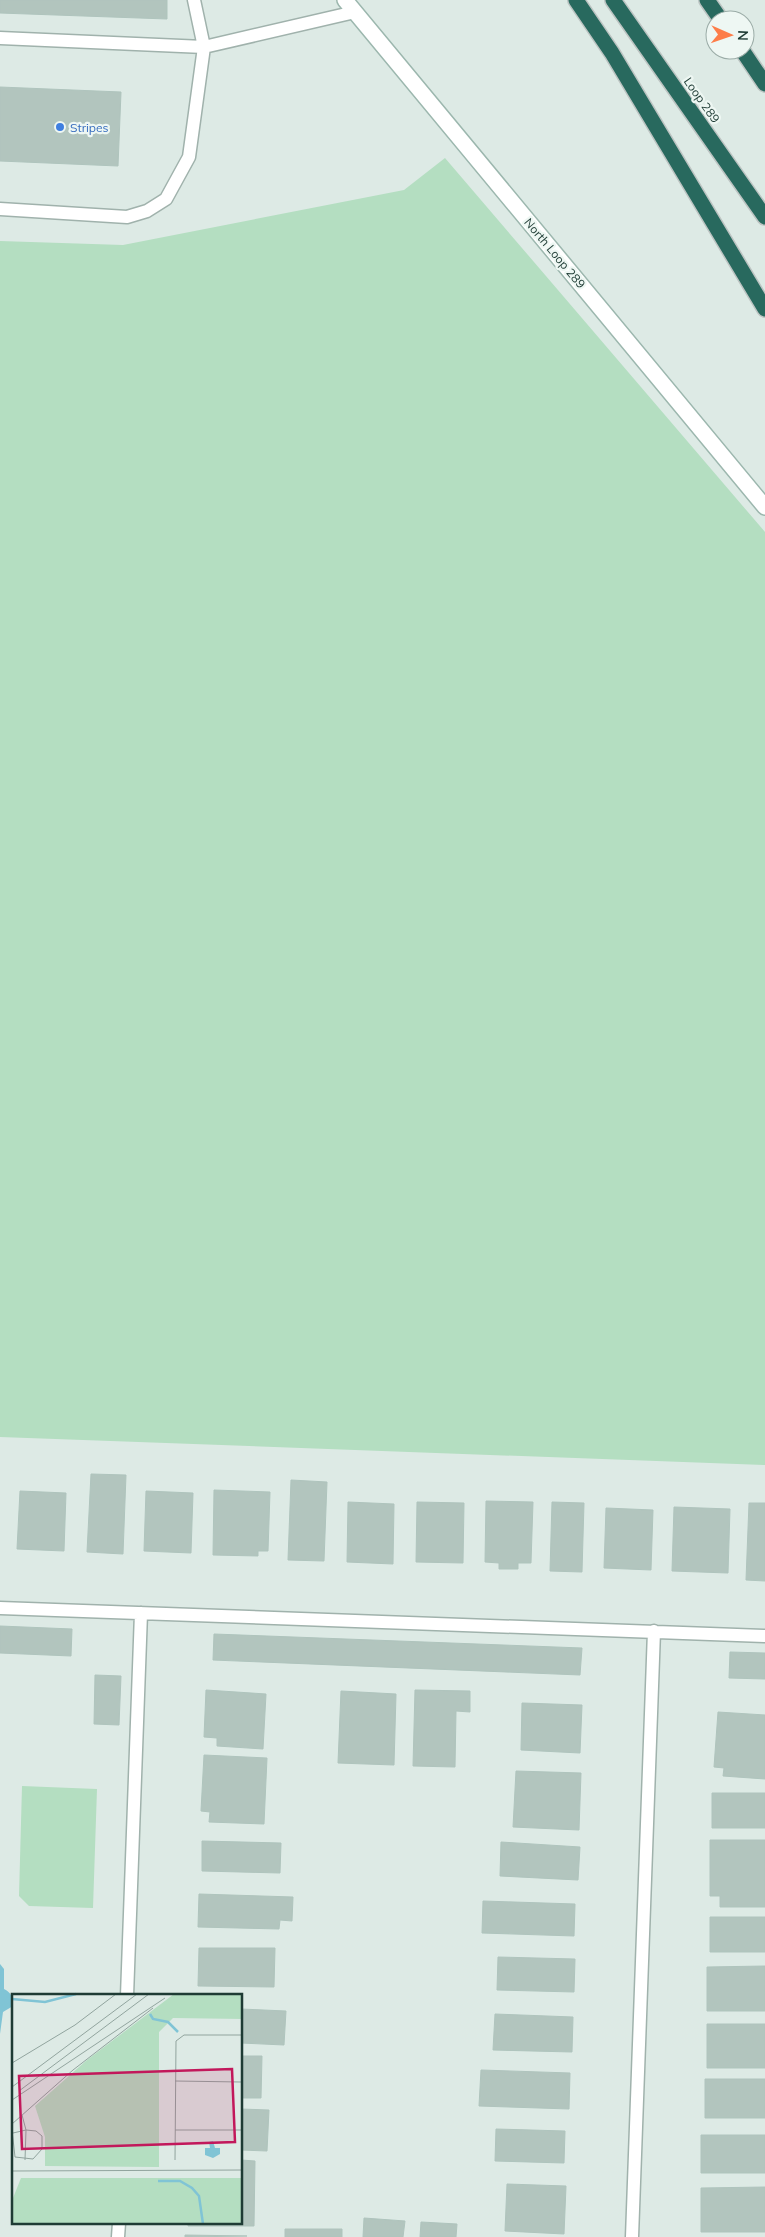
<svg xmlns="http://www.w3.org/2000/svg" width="765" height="2237" font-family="Mulish,sans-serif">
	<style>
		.green { fill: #b4dec1 }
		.water { fill: #80c4d5 }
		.building { fill: #b2c5be; stroke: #afc4bd }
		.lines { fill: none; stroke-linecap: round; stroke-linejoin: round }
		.lane-casing { stroke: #a0b2ac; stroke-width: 15 }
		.secondary-casing { stroke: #9cb7ae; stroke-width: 18 }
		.highway-casing { stroke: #bcc4c2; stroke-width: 18 }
		.lane { stroke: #fff; stroke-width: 12 }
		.secondary { stroke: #fff; stroke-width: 15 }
		.highway { stroke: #28695e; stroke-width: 15 }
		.shop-dot { fill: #3f7fe0; stroke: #eef7f3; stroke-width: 2 }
		.labels { text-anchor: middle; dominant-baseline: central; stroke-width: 4.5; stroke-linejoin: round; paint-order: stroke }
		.street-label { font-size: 12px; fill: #1e3b34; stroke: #eef7f3 }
		.shop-label { font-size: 12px; fill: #366cbe; stroke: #eef7f3; text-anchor: start }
		.inset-river { fill: none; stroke: #80c4d5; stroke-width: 2.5 }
		.inset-road { fill: none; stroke: #91a49e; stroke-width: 1 }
		.view { fill: #c2185b; fill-opacity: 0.15; stroke: #c2185b; stroke-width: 2.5 }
		.inset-edge { fill: none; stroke: #1e3b34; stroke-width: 2.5 }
	</style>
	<rect width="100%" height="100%" fill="#ddeae5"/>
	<path class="green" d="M445,158L765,532V1465L0,1437V241L123,245L404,190Z
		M22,1786L97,1789L93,1908L29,1906L19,1896Z"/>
	<path class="water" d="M0,1964L4,1969V1989C12,1993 13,1998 13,2006L3,2012L0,2034Z"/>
	<path class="building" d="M0,0H167V19L0,13Z
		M0,87L121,92L118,166L0,161Z
		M91,1474L126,1475L123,1554L87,1552Z
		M291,1480L327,1482L324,1561L288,1560Z
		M214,1490L270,1492L268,1551H258V1556L213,1555Z
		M20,1491L66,1493L64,1551L17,1549Z
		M146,1491L193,1493L191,1553L144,1551Z
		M486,1501L533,1502L531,1563H518V1569H499V1563L485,1562Z
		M348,1502L394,1504L393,1564L347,1562Z
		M417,1502L464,1503L463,1563L416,1562Z
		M552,1502L584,1503L582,1572L550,1571Z
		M749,1503H765V1581L746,1580Z
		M674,1507L730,1509L728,1573L672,1571Z
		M606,1508L653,1510L651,1570L604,1568Z
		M0,1626L72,1629L71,1656L0,1653Z
		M214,1634L582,1648L580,1675L213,1660Z
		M730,1652L765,1653V1679L729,1678Z
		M95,1675L121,1676L119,1725L94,1724Z
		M206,1690L266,1694L263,1749L217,1746V1738L204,1737Z
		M415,1690L470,1691V1712L456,1711L455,1767L413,1766Z
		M341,1691L396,1694L394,1765L338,1763Z
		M522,1703L582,1705L580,1753L521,1750Z
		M718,1712L765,1715V1779L723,1776L724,1768L714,1767Z
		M204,1755L267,1758L264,1824L209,1822L210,1812L201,1811Z
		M516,1771L581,1773L579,1830L513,1827Z
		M712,1793H765V1828H712Z
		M710,1840H765V1907H720V1896H710Z
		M202,1841L281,1843L280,1873L202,1871Z
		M501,1842L580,1847L578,1880L500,1876Z
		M199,1894L293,1897L292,1921L280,1920L279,1929L198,1927Z
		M483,1901L575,1904L574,1936L482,1933Z
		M710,1917H765V1952H710Z
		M199,1948H275L274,1987L198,1986Z
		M498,1957L575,1959L574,1992L497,1990Z
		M765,1966V2011H707V1967Z
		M241,2009L286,2011L284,2045L241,2043Z
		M495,2014L573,2017L572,2052L493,2050Z
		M707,2024H765V2068H707Z
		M241,2056H262L261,2098H241Z
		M481,2070L570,2073L569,2109L479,2106Z
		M705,2079H765V2118H705Z
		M241,2109L269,2110L267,2151L241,2150Z
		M496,2129L565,2131L564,2163L495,2161Z
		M701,2135H765V2173H701Z
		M241,2160L255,2161L254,2226H188V2223H241Z
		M507,2184L566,2186L564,2234L505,2231Z
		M765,2187V2232H701V2188Z
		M364,2218L405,2221L403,2237H363Z
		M421,2222L457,2224L456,2237H420Z
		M285,2229H342V2237H285Z
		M185,2235L247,2236L185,2237Z"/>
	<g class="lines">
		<g class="lane-casing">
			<path id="lane" d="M0,38L204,47L194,0
				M0,209L127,217L147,211L166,199L189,157L204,47L355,12
				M0,1608L765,1636
				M127,1996L141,1613
				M118,2237L119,2223
				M632,2237L654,1631"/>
		</g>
		<g class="secondary-casing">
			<path id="secondary" d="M345,0L765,507"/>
		</g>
		<g class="highway-casing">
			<path id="highway" d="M576,0L612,53L765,309
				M613,0L765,217
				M707,0L721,20
				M742,50L765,84"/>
		</g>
		<use href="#lane" class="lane"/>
		<use href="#secondary" class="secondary"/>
		<use href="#highway" class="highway"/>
	</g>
	<circle class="shop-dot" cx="60" cy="127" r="5"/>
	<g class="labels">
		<g class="street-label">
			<text transform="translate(702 100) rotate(55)">Loop 289</text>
			<text transform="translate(555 253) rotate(50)">North Loop 289</text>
		</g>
		<g class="shop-label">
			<text x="70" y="127">Stripes</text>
		</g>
	</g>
	<g transform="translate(12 1994)">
		<rect width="230" height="230" fill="#ddeae5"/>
		<path d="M162,0H230V25L161,24L147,38V173L33,172V143L23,112L75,66ZM9,184H230V230H1V204Z" fill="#b4dec1"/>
		<path d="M201,147L203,154H208V160L201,164L193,161V154H198L197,148Z" fill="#80c4d5"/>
		<path class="inset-river" d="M0,5L33,8L64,0M138,20L141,25L156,28L166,38M146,187H168L180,194L187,202L191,230"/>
		<path class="inset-road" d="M0,69L63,31L104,0M163,87L229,88M0,93L125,0M7,97L137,0M0,106L153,4M0,130L61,76L141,14M0,136L3,163L21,165L30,155V142L24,137L14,136L10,121M163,136H230M1,139L14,136L13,166M163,166L164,47L172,41H230M0,177L230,176"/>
		<path class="view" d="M220,75L223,148L10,155L7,82Z"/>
		<rect width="230" height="230" class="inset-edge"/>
	</g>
	<g transform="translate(730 35) rotate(92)"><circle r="24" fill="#eef7f3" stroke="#9baca7"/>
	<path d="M0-4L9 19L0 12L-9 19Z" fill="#fd7d49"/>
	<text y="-8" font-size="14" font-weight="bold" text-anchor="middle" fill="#1e3b34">N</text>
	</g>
</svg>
